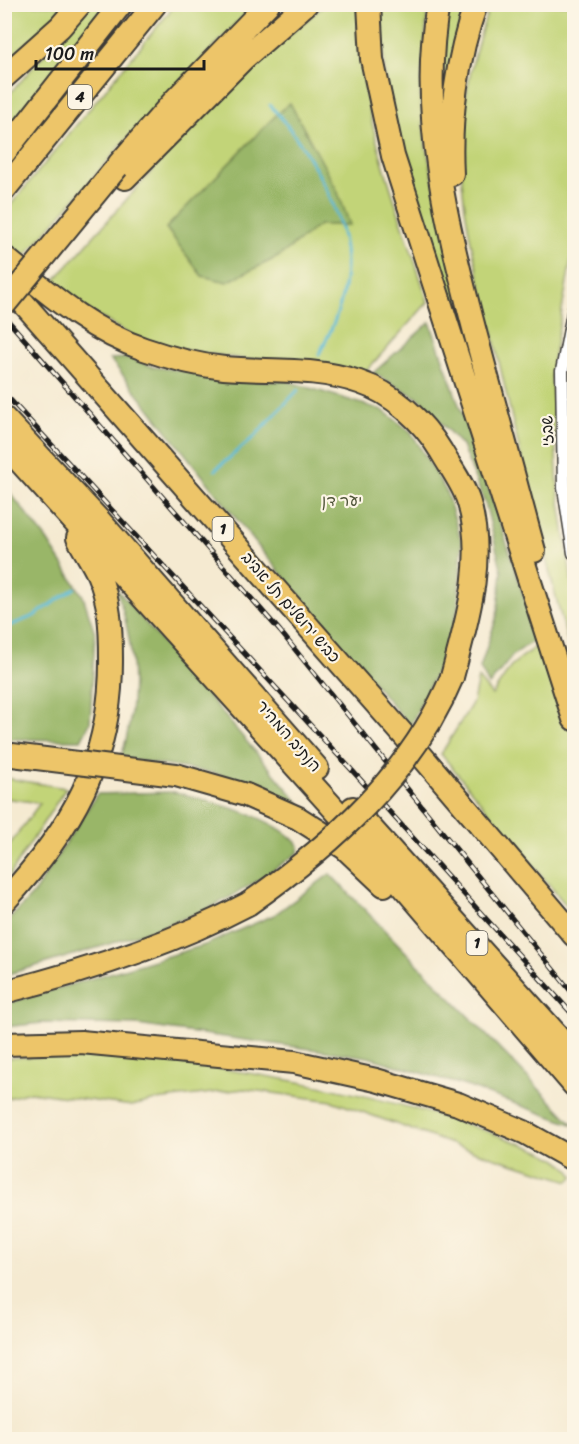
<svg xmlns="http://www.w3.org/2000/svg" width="579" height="1444" font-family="Sriracha,'Playpen Sans Hebrew',sans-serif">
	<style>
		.green { fill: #c2d478; stroke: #6f784a; stroke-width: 1.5 }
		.forest { fill: #99b668; stroke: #5a6942; stroke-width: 1.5 }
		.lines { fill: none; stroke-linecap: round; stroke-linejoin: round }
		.stream { stroke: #55b8d4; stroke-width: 3 }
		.street-casing { stroke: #3d3b37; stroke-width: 15 }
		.highway-casing { stroke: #3d3b37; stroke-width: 26 }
		.street { stroke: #fff; stroke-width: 12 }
		.highway { stroke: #edc569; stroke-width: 22 }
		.rail-casing { stroke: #1c1c1c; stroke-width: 5 }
		.rail { stroke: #fcf5e5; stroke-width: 3; stroke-dasharray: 9; stroke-linecap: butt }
		.highway-bridge-casing { stroke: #3d3b37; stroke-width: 26; stroke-linecap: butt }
		.highway-bridge { stroke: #edc569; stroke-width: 22 }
		.labels { text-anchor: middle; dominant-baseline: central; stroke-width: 4.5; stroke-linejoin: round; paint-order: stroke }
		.shield { fill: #fcf5e5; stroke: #5f5d58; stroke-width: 1.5 }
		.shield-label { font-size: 15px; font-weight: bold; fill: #1c1c1c }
		.street-label { font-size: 16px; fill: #1c1c1c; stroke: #fcf5e5 }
		.park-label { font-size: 16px; fill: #4e5338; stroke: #fcf5e5 }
	</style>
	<rect width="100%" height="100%" fill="#fcf5e5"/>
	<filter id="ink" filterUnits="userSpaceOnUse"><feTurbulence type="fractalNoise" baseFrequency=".0167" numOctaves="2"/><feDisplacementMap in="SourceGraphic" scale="12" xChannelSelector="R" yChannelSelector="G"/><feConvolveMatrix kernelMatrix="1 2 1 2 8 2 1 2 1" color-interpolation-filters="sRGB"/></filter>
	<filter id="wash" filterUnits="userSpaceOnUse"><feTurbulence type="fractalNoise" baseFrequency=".008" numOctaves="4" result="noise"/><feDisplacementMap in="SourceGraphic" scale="24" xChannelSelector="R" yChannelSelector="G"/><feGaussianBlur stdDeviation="1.35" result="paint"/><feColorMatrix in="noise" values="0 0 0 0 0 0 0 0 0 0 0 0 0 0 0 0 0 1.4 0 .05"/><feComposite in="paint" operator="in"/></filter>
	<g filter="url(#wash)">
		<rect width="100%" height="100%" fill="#f5ead1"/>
		<path class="green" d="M13,5H66L51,22L5,62L4,8Z
			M88,5H109L5,137V99Z
			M175,5H254L131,134L23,258L5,241L4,213Z
			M325,5H359C354,105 399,208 428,302L368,369L366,377L170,348L137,339L76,303L54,281L232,81Z
			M380,5H428L420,99L426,146L472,357L405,164L386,87Z
			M447,5H466L442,129L438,84Z
			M490,5H574V243L551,372L558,489L574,598V666C545,557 518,448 494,339C480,279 461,217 461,156C461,104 473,53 490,5Z
			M545,639L574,736V915L441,754L473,702L478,678L492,695L512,665Z
			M5,778L66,788L5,882V851L40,803L5,798Z
			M107,1054C241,1069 380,1091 508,1139C530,1147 561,1156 574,1176L569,1181L457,1146L332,1101L244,1089L156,1100L132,1106L30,1092L5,1099V1058Z"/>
		<path class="forest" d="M290,103L337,190L350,225H319L278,257L227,282L202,276L166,228L276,115Z
			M430,322L500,522L537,638L513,655L489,685L480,668L497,616L502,572L486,506L462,446L420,399L373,373Z
			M131,358L153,367L210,374L232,381H287L382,410L411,432L446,491L462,543L458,606L450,643L410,726L262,551L110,359Z
			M4,485L47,540L83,596L95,633L90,723L81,740L5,739Z
			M116,588L300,804L236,779L214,773L121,758C139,702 135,643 116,588Z
			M175,792C212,803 275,815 299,846L298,853C267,874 234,898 200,912C137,937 70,956 5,975V924L34,893L97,794Z
			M330,874L574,1125L469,1087L368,1057L137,1025L42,1023L5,1027V1004L205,945L274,915Z"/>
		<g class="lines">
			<path class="stream" d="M270,105C289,125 302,145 315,168C354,235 357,286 319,354
				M215,470L254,437L298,390
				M4,628L34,616L75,588"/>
		</g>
	</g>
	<g filter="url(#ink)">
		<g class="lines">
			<g class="street-casing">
				<path id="street" d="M574,308L562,371L564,488L574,553"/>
			</g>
			<g class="highway-casing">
				<path id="highway" d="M369,4L372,59L393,156L574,719
					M438,4C418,116 448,228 476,336C495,408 515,479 534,551
					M4,77L60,27L80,4
					M4,153L121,4
					M119,164L175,100L268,4
					M452,174C449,118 457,57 476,4
					M125,178L243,59L306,4
					M4,190L155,4
					M4,257C48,293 90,331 144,349C170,358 197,365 224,368C268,372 316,367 359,382C393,393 423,421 441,451C450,467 464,485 469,503C486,561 467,620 452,677
					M4,281L409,741L574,935
					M4,418L99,520L317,768
					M4,444L384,864L574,1085
					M246,795L298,818L345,848L384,885
					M353,808L574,1054
					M4,902C72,828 112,761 111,658C111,629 110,601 98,574C92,561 84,550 78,538
					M4,992C87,971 172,944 248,904
					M4,1044L81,1042L294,1062L376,1080L458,1104L524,1132L574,1160"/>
			</g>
			<use href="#street" class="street"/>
			<use href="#highway" class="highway"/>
			<g class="rail-casing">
				<path id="rail" d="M4,316L280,631L574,995
					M4,393L349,767L574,1016"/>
			</g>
			<use href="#rail" class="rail"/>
			<g class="highway-bridge-casing">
				<path id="highway-bridge" d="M4,305L117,167
					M4,754L176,775L246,795
					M248,904C332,845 412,774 452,677"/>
			</g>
			<use href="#highway-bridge" class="highway-bridge"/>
		</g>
	</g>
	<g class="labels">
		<g class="shield">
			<rect x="68" y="85" width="24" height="24" rx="4.5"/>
			<rect x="212.5" y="517" width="21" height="24" rx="4.5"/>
			<rect x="466.5" y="931" width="21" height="24" rx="4.5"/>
		</g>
		<g class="shield-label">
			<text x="80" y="97">4</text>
			<text x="223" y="529">1</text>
			<text x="477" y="943">1</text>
		</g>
		<g class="street-label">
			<text transform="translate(547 431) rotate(-91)">שבזי</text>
			<text transform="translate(291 607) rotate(49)">כביש ירושלים תל אביב</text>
			<text transform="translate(289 736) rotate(49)">הנתיב המהיר</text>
		</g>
		<g class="park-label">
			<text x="342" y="500">יער דן</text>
		</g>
	</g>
	<rect width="579" height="1444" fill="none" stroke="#fcf5e5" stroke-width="24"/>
	<path d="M36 60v9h168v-9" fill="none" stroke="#1c1c1c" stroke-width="3"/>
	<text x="45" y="60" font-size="18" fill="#1c1c1c" stroke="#fcf5e5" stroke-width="4.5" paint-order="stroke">100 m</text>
</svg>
